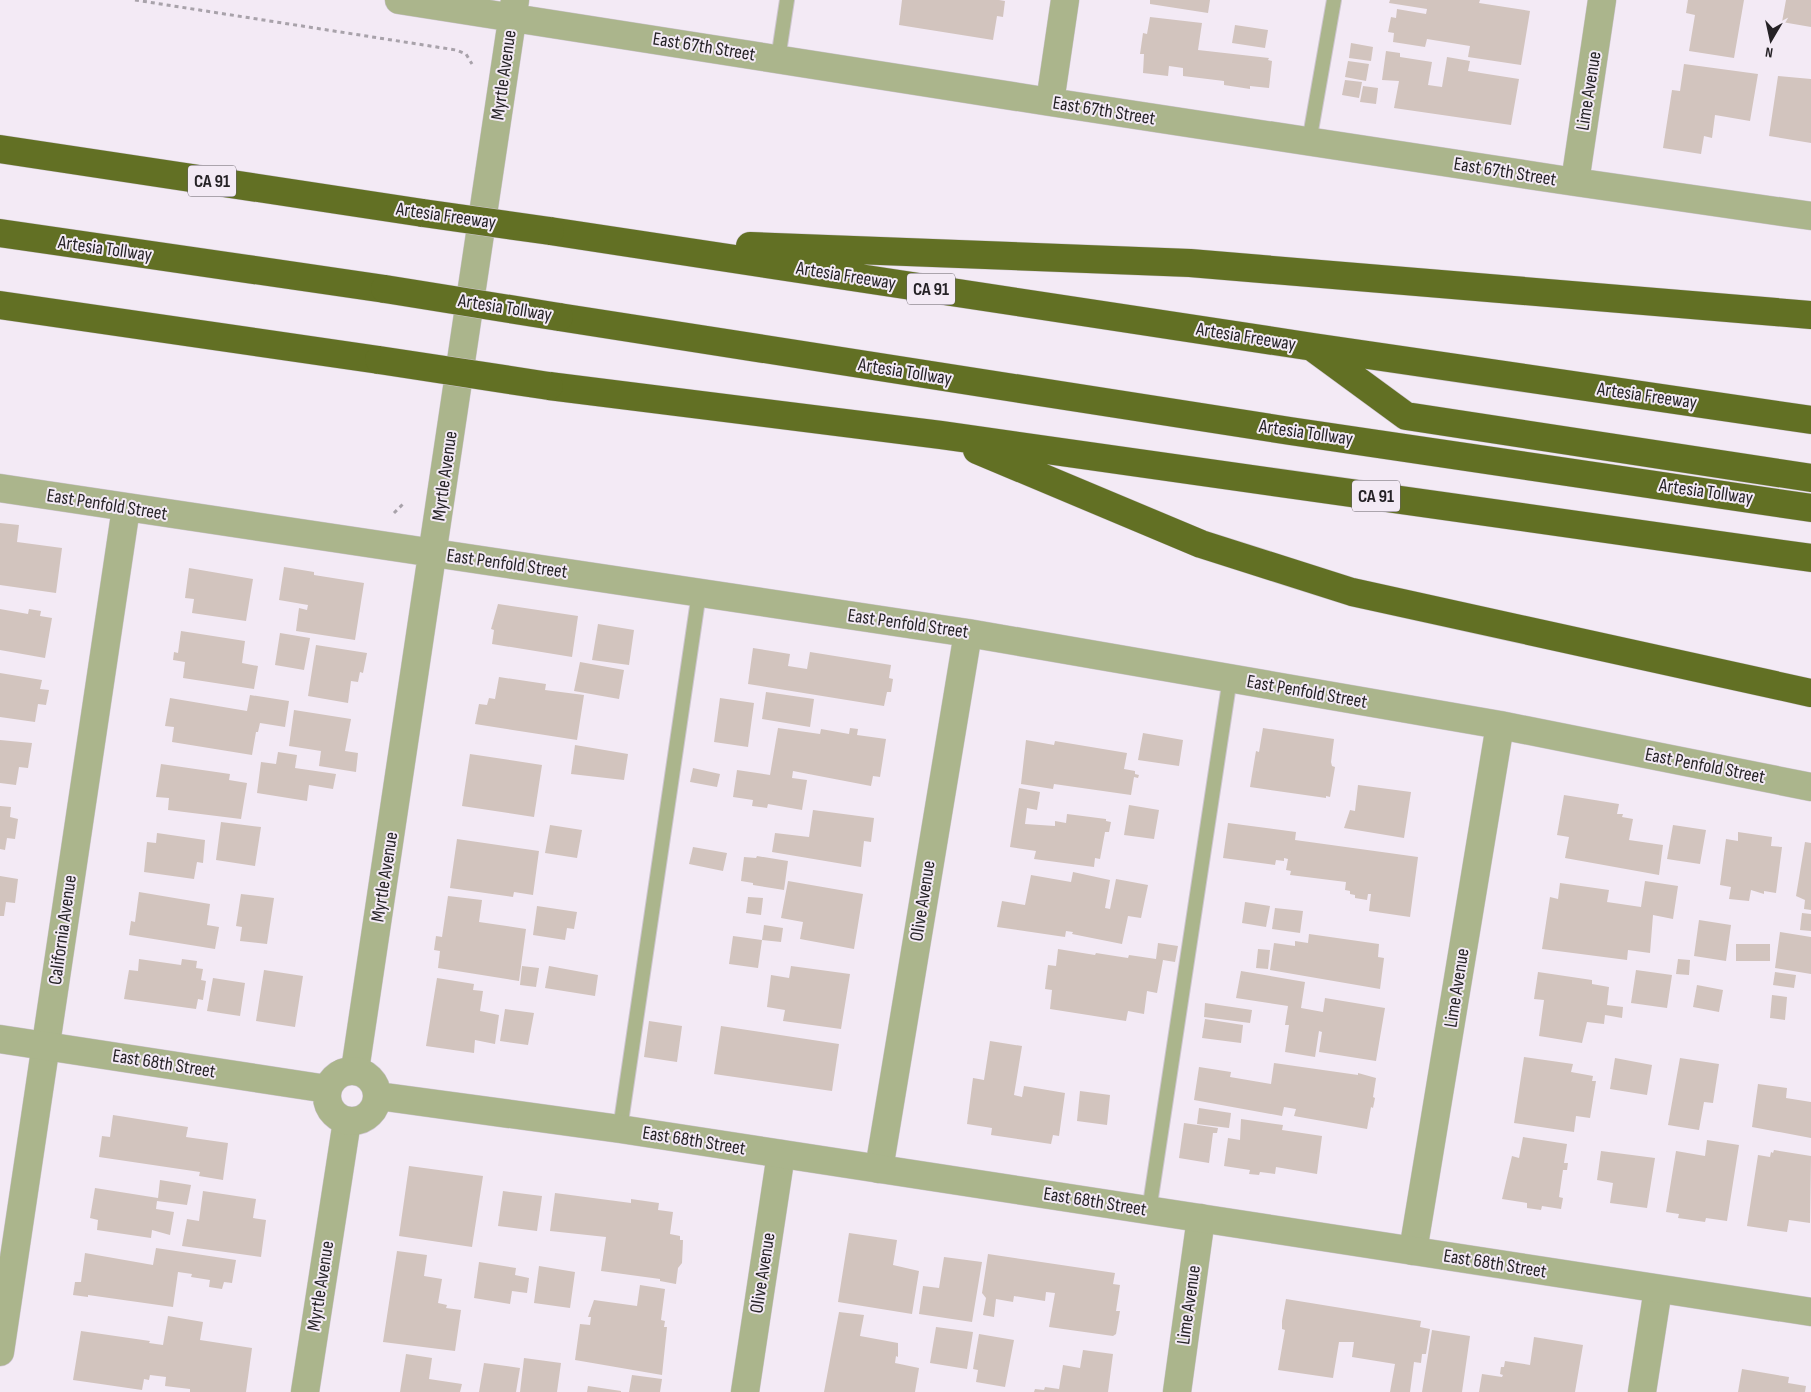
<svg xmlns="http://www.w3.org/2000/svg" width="1811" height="1392" font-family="'Sofia Sans Condensed',sans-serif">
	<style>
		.building { fill: #d2c4be }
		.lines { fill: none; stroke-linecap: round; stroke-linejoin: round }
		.service-casing { stroke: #cec6d0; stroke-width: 16 }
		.minor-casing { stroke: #cec6d0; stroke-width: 29 }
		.tertiary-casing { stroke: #cec6d0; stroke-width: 29 }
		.motorway-casing { stroke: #cec6d0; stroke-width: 29 }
		.path { stroke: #a8a2aa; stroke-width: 3; stroke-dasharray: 4 4; stroke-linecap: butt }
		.service { stroke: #abb58c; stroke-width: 14 }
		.minor { stroke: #abb58c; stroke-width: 28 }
		.tertiary { stroke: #abb58c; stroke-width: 28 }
		.motorway { stroke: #627024; stroke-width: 28 }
		.motorway-bridge-casing { stroke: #cec6d0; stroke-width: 29; stroke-linecap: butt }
		.motorway-bridge { stroke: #627024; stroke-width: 28 }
		.labels { text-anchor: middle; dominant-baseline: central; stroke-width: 4; stroke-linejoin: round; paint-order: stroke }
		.shield { fill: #f3eaf5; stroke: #635e64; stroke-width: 1 }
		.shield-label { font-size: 18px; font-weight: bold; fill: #252226 }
		.street-label { font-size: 19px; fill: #252226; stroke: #f3eaf5 }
	</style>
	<rect width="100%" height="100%" fill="#f3eaf5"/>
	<path class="building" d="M902,0H999L1005,1L1003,17L997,16L993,40L899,25Z
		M1150,0H1210L1208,13L1150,4Z
		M1390,0H1480L1479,3L1530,11L1521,65L1468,57L1470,46L1427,39L1425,47L1393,42L1394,33L1388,32L1391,17L1396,18L1397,9L1426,14L1427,9L1389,3Z
		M1688,0H1744L1734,58L1689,51L1695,15L1686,13Z
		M1786,0H1811V27L1782,22Z
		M1150,17L1202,23L1198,50L1269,58L1268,60L1272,61L1269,88L1250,86V89L1224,85V81L1183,76V68L1169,66L1168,76L1143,73L1144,54H1140L1143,33L1147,34Z
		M1235,25L1268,30L1265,48L1232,43Z
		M1351,43L1373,47L1371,61L1349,58Z
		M1386,51L1400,53V57L1432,62L1428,85L1442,87L1447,57L1470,61L1468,71L1519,79L1511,125L1394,108L1399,81L1382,80Z
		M1348,61L1369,64L1366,81L1345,77Z
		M1684,64L1758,74L1750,121L1715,115L1712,138L1704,136L1701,154L1663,148L1672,90L1680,91Z
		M1778,76L1811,79V143L1769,136Z
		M1345,80L1362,82L1359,98L1342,95Z
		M1363,86L1378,88L1376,104L1360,102Z
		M0,523L19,525L17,542L62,548L56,593L0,585Z
		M284,567L314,572V575L364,583L355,640L296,631L299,608L307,610L308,605L279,600Z
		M189,568L253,579L246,621L192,613L194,599L185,598Z
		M498,604L578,616L572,657L492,644L494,630L491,629Z
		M0,609L28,614L29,609L41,611L40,616L52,618L45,658L0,650Z
		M598,624L634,630L629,665L592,660Z
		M181,631L245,641L242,663L258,666L254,689L183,678L185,662L173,660L174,652L178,653Z
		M280,633L310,638L304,670L275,665Z
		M316,645L367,653L363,673L360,672L358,682L351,681L348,703L308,696Z
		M753,648L790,654L788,666L807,669L810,652L891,665L889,678L893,679L891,692H887L884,706L748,684Z
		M580,662L624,670L619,699L574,691Z
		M0,673L42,680L40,689L49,690L46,705L38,704L35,722L0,717Z
		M499,677L546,684L545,690L584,695L577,740L475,724L479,704L487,705L489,698L495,699Z
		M766,692L814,699L810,727L762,719Z
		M250,695L289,701L285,727L260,723L258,732H256L252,755L172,742L174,727L165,726L170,698L247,711Z
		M720,698L754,703L748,747L714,742Z
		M294,710L351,719L345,751L358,753L356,772L319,766L321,751L289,746Z
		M778,728L820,734L821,729L849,734L850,728L858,729L857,735L886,739L880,777L873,776L871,786L793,771L792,778L807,780L802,810L768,804L767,808L752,806L753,800L733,797L737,770L770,775Z
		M1263,728L1334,739L1331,762L1332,766L1335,767L1330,797L1326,796V798L1250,787L1256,751L1259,752Z
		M1143,733L1183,740L1179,766L1138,760Z
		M0,740L32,743L28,768L19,767L16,785L0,783Z
		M1026,740L1054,745L1055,741L1127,753L1124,769L1135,771V774L1139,775L1138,778L1134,777L1131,795L1054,784L1053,789L1021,784Z
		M575,745L628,754L624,780L571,774Z
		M278,752L297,755L295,768L336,774L333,789L309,785L307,801L257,793L261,762L276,764Z
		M470,754L542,765L534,817L462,806Z
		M161,764L230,774L229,780L247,783L241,819L168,810L169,798L156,797Z
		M693,768L720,774L717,787L690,782Z
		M1358,785L1411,792L1404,838L1344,828L1350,810L1355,811Z
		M1019,788L1040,792L1037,810L1027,808L1025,824L1055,826V821L1066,823L1067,814L1106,819V821L1111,822L1109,832H1105L1100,859L1095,858L1094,867L1034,859L1036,851L1010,847Z
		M1564,795L1619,804L1617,814H1623L1622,817L1633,819L1629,840L1663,845L1659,875L1565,858L1569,837L1557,835Z
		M1129,805L1159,810L1154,839L1124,835Z
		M0,806L11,807L10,817L18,819L15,839L7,838L5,850L0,849Z
		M813,810L874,818L871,842L864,841L861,867L772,852L775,833L809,837Z
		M221,822L261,827L255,866L216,860Z
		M1228,823L1296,832L1295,840L1418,857L1410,917L1369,911L1371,894H1368L1367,900L1355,898V895L1350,894V891L1345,890L1346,882L1290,875L1291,871L1286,870L1288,859L1284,858V861L1276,860L1275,865L1223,858Z
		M550,825L582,830L577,858L545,853Z
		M1673,825L1706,830L1700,864L1667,859Z
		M1738,832L1772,837L1771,846L1782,847L1776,893L1764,891V894L1751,890L1749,901L1729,899L1731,887L1720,885L1726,839L1738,841Z
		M157,833L205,840L203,863L197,862L194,879L144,872L147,842L156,843Z
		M457,839L539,851L533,895L514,892L513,897L450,888Z
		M1805,842L1811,843V910L1804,909L1805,900L1796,896Z
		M693,847L727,853L723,871L689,864Z
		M757,856L788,861L784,890L753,885V883L741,881L744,857L756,858Z
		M1073,872L1110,880L1105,908L1110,909L1116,879L1148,885L1141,918L1128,916L1122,944L1072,934L1073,932L1066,931L1065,937L997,927L1002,901L1025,905L1031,875L1071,882Z
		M0,876L18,879L15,903L6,902L4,916H0Z
		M788,881L863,894L854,949L800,939L803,922L781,918Z
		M1645,881L1678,886L1673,919L1653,915L1650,953L1628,950L1627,960L1542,949L1550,897L1558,899L1560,883L1609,890L1607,902L1641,907Z
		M139,892L210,904L207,925L219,927L215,949L129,935L131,921L135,922Z
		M241,894L274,898L267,944L240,941L242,927L236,926Z
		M448,896L482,900L479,922L526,929L519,981L438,968L440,951L434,950L436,936L442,937Z
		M748,897L763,898L761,915L746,913Z
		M1245,902L1270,906L1266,927L1242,923Z
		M537,906L577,912L574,929L567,928L565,940L533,935Z
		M1275,908L1303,911L1300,933L1272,929Z
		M1802,913L1811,914V931L1800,930Z
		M1699,920L1731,925L1726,961L1694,956Z
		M764,925L783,928L781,942L762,940Z
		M1780,932L1811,937V974L1775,968Z
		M1309,934L1379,944L1378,957L1384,958L1380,989L1270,970L1274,943L1295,946V941L1308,943Z
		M733,936L762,940L758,968L729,964Z
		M1158,943L1178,946L1175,962L1163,960L1157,993L1147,991L1144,1014L1128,1011L1126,1021L1050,1009L1052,990L1045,989L1048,965L1056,966L1058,949L1095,955L1096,953L1128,958L1129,955L1156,959Z
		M1736,944H1770V961H1736Z
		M1258,949L1270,950L1268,969L1256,968Z
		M139,959L181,965L182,959L197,961L196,968L203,969L201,980L206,981L203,1000L198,999L196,1009L124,999L129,970L138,971Z
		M1678,959L1690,960L1689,975L1676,974Z
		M522,966L539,968L536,987L520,985Z
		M549,966L598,975L595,996L545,988Z
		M791,966L850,974L841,1029L783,1021L785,1010L767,1007L771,975L789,978Z
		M264,970L303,976L295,1027L256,1021Z
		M1636,970L1672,975L1667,1008L1631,1003Z
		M1241,971L1305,982L1301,1008L1323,1012L1325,998L1385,1008L1376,1061L1319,1052L1322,1032L1319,1031L1315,1057L1285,1052L1289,1025H1285L1288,1006L1236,998Z
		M1538,972L1592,980V984L1609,987L1607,1005L1623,1007L1622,1018L1605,1015L1604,1024L1587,1022L1582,1043L1539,1036L1544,1000L1534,999Z
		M1775,972L1796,975L1794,988L1773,985Z
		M213,978L245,983L240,1016L207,1011Z
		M437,978L474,984L473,990L483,991L480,1011L499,1015L495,1044L475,1040L474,1053L426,1046Z
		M1697,985L1723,990L1719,1012L1693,1007Z
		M1772,995L1787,997L1785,1020L1770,1018Z
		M1205,1003L1252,1010L1250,1023L1204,1017Z
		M505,1009L534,1013L528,1045L500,1041Z
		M1205,1019L1243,1025L1241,1043L1202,1038Z
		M649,1021L682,1026L677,1062L644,1057Z
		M721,1026L839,1044L832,1091L714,1074Z
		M990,1041L1022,1046L1014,1095L1022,1097L1024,1086L1065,1093L1059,1136L1053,1135L1051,1144L991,1135L992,1128L967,1124L973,1078L984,1080Z
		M1524,1057L1573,1064L1571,1072L1593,1076L1592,1081H1596L1590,1118L1576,1116L1574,1132L1514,1123Z
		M1615,1058L1652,1065L1647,1095L1610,1089Z
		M1680,1058L1719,1064L1713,1103L1704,1102L1699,1130L1668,1125Z
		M1274,1063L1358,1075V1073L1376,1078L1373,1097L1375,1098L1373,1108L1371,1107L1367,1129L1294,1116L1296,1109L1284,1107L1282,1116L1194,1100L1199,1067L1231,1072L1230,1077L1271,1084Z
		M1758,1084L1787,1088L1786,1098L1811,1102V1138L1752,1127Z
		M1080,1091L1110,1095L1107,1125L1077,1121Z
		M1199,1108L1231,1113L1229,1128L1197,1124Z
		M113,1115L188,1127L186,1137L228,1143L223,1180L199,1176L200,1172L99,1157L102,1136L110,1137Z
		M1241,1119L1283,1125L1282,1130L1322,1136L1317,1174L1276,1167L1275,1174L1260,1172L1259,1175L1249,1174L1250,1170L1224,1166L1228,1138L1240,1140Z
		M1184,1123L1218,1128L1217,1133H1213L1209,1163L1179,1158Z
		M1523,1137L1567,1144L1564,1163H1568L1567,1170H1563L1559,1197L1563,1198L1561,1209L1542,1206L1541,1210L1527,1208V1203L1502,1199L1512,1156L1519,1158Z
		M1707,1140L1739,1145L1727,1221L1706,1218L1705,1222L1678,1218L1679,1214L1666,1212L1676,1151L1705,1156Z
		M1774,1150L1811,1156L1810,1223L1789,1220L1787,1232L1747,1226L1758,1155L1770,1157L1771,1152L1773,1153Z
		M1601,1151L1655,1158L1647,1208L1610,1203L1613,1183L1597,1180Z
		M409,1166L483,1176L472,1247L399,1236Z
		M160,1180L191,1185L187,1205L157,1201L156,1209L174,1212L170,1235L152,1230L151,1238L97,1230L98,1220L90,1218L95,1188L158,1198Z
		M203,1191L256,1199L253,1218L266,1220L261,1257L182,1246L187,1219L199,1221Z
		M503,1191L542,1196L537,1231L498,1226Z
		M555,1193L631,1203V1199L659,1203L658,1210L673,1212L670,1234L680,1236V1240H683L682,1263L678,1268L676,1284L660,1281V1279L601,1271L606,1237L550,1231Z
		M849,1233L897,1240L893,1265L919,1271L912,1314L838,1302Z
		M156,1248L236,1260L232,1283L224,1282L222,1289L209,1287L210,1280L191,1277L192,1274L178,1272L173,1307L88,1295V1297L73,1295L75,1282H81L85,1253L153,1265Z
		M397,1251L427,1255L424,1276L442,1279L438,1303L447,1305L446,1308L461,1310L455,1351L383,1342Z
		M988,1254L1115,1273L1113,1284L1120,1285L1116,1311H1120L1116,1334L1113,1336L1049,1327L1055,1293L1046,1292L1045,1301L1014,1296L1013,1302L996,1299L994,1317L983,1315L986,1298L982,1293Z
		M944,1257L982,1262L972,1322L919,1314L923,1286L939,1288Z
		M479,1262L516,1268L515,1275L529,1278L527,1293L512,1291L510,1304L474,1298Z
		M539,1266L575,1272L570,1308L534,1303Z
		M640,1285L665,1289L661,1320L665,1321L664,1327H667L662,1375L575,1360L580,1324L590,1325L591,1317H588L594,1300L637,1306Z
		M1286,1299L1421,1321L1420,1327L1430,1329L1426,1354H1422L1421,1363L1414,1362L1410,1392H1390L1395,1364L1352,1357L1354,1342H1339L1333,1378L1278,1370L1285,1330L1282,1329V1321Z
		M839,1312L864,1315L860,1336L898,1343V1357L896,1356L895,1363L919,1368L915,1392H824Z
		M168,1316L203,1322L200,1340L252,1348L246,1392H190V1389L165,1386L166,1377L150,1375L149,1380L144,1379L142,1390L73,1380L81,1331L150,1341L149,1343L163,1345Z
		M936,1327L973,1332L967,1369L930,1363Z
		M1432,1330L1470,1336L1462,1392H1422Z
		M979,1334L1014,1340L1005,1387L976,1382L978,1370L973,1369Z
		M1534,1337L1583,1345L1575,1392H1479L1482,1374L1502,1377L1503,1375L1500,1374L1501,1367H1504L1505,1361L1530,1365Z
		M1083,1350L1113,1354L1108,1392H1034L1035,1389L1044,1390L1045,1387L1059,1389L1063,1365L1080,1368Z
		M406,1354L432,1358L429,1379L462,1384L460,1392H400Z
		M524,1358L561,1363L557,1392H520Z
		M484,1363L520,1368L516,1392H479Z
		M1742,1369L1789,1377L1788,1383L1806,1386L1805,1392H1738Z
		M632,1375L662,1379L660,1392H629Z
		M588,1386L621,1391V1392H587Z"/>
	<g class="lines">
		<g class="service-casing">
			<path id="service" d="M778,59L787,0
				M1309,142L1334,0
				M620,1129L699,593
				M1149,1211L1230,678"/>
		</g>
		<g class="minor-casing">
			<path id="minor" d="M399,0L1050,102L1575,182L1811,216
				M1050,102L1065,0
				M1575,182L1602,0
				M0,488L968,633L1500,725L1811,787
				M355,1070L515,0
				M879,1169L968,633
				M1413,1251L1500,725
				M0,1352L126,508
				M305,1392L347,1121
				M745,1392L781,1154
				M1177,1392L1201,1218
				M1642,1392L1658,1289"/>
		</g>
		<g class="tertiary-casing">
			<path id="tertiary" d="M0,1039L327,1089
				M327 1096a25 25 0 1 1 50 0a25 25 0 1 1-50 0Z
				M378,1096L620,1129L1811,1312"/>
		</g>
		<g class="motorway-casing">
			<path id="motorway" d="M0,149L423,213
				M550,231L1313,347L1811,420
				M0,233L385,289
				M750,246L1190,263L1811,315
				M0,305L379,360
				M559,317L1290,431L1811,508
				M1316,350L1406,416L1811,478
				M549,386L941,435L1811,558
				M977,450L1201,544L1352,592L1811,693"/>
		</g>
		<path class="path" d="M135,0L456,50L466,54L472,64
			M394,513L405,502"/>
		<use href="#service" class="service"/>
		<use href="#minor" class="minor"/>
		<use href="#tertiary" class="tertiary"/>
		<use href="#motorway" class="motorway"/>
		<g class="motorway-bridge-casing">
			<path id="motorway-bridge" d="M423,213L550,231
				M385,289L559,317
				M379,360L549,386"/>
		</g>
		<use href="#motorway-bridge" class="motorway-bridge"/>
	</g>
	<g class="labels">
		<g class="shield">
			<rect x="188" y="165.5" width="48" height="31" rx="4"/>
			<rect x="907" y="273.5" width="48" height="31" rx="4"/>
			<rect x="1352" y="480.5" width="48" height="31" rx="4"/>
		</g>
		<g class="shield-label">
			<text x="212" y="181">CA 91</text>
			<text x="931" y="289">CA 91</text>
			<text x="1376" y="496">CA 91</text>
		</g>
		<g class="street-label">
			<text transform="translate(704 47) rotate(9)">East 67th Street</text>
			<text transform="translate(504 75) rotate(-82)">Myrtle Avenue</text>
			<text transform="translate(1589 91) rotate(-81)">Lime Avenue</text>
			<text transform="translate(1104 111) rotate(9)">East 67th Street</text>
			<text transform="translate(1505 172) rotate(9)">East 67th Street</text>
			<text transform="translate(446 216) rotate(8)">Artesia Freeway</text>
			<text transform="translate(105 249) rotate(8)">Artesia Tollway</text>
			<text transform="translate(846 276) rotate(9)">Artesia Freeway</text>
			<text transform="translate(505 308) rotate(9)">Artesia Tollway</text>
			<text transform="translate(1246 337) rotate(9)">Artesia Freeway</text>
			<text transform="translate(905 372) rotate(9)">Artesia Tollway</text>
			<text transform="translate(1647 396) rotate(8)">Artesia Freeway</text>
			<text transform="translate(1306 433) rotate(8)">Artesia Tollway</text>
			<text transform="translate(445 476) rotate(-82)">Myrtle Avenue</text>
			<text transform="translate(1706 492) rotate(8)">Artesia Tollway</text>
			<text transform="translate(107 505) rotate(9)">East Penfold Street</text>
			<text transform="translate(507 564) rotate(8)">East Penfold Street</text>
			<text transform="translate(908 624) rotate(8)">East Penfold Street</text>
			<text transform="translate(1307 692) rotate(10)">East Penfold Street</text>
			<text transform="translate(1705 766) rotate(11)">East Penfold Street</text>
			<text transform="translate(385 877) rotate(-81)">Myrtle Avenue</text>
			<text transform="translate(923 901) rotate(-81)">Olive Avenue</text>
			<text transform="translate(63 930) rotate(-82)">California Avenue</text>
			<text transform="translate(1457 988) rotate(-81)">Lime Avenue</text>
			<text transform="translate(164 1064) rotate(9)">East 68th Street</text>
			<text transform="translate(694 1141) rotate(9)">East 68th Street</text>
			<text transform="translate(1095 1202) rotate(9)">East 68th Street</text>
			<text transform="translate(1495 1264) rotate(9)">East 68th Street</text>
			<text transform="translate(763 1273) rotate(-81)">Olive Avenue</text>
			<text transform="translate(321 1286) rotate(-81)">Myrtle Avenue</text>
			<text transform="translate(1189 1305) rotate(-82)">Lime Avenue</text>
		</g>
	</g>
	<g transform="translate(1771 40) rotate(189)" stroke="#f3eaf5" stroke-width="4" paint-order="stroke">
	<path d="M0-4L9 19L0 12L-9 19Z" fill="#252226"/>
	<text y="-8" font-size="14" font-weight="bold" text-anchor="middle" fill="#252226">N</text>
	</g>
</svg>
